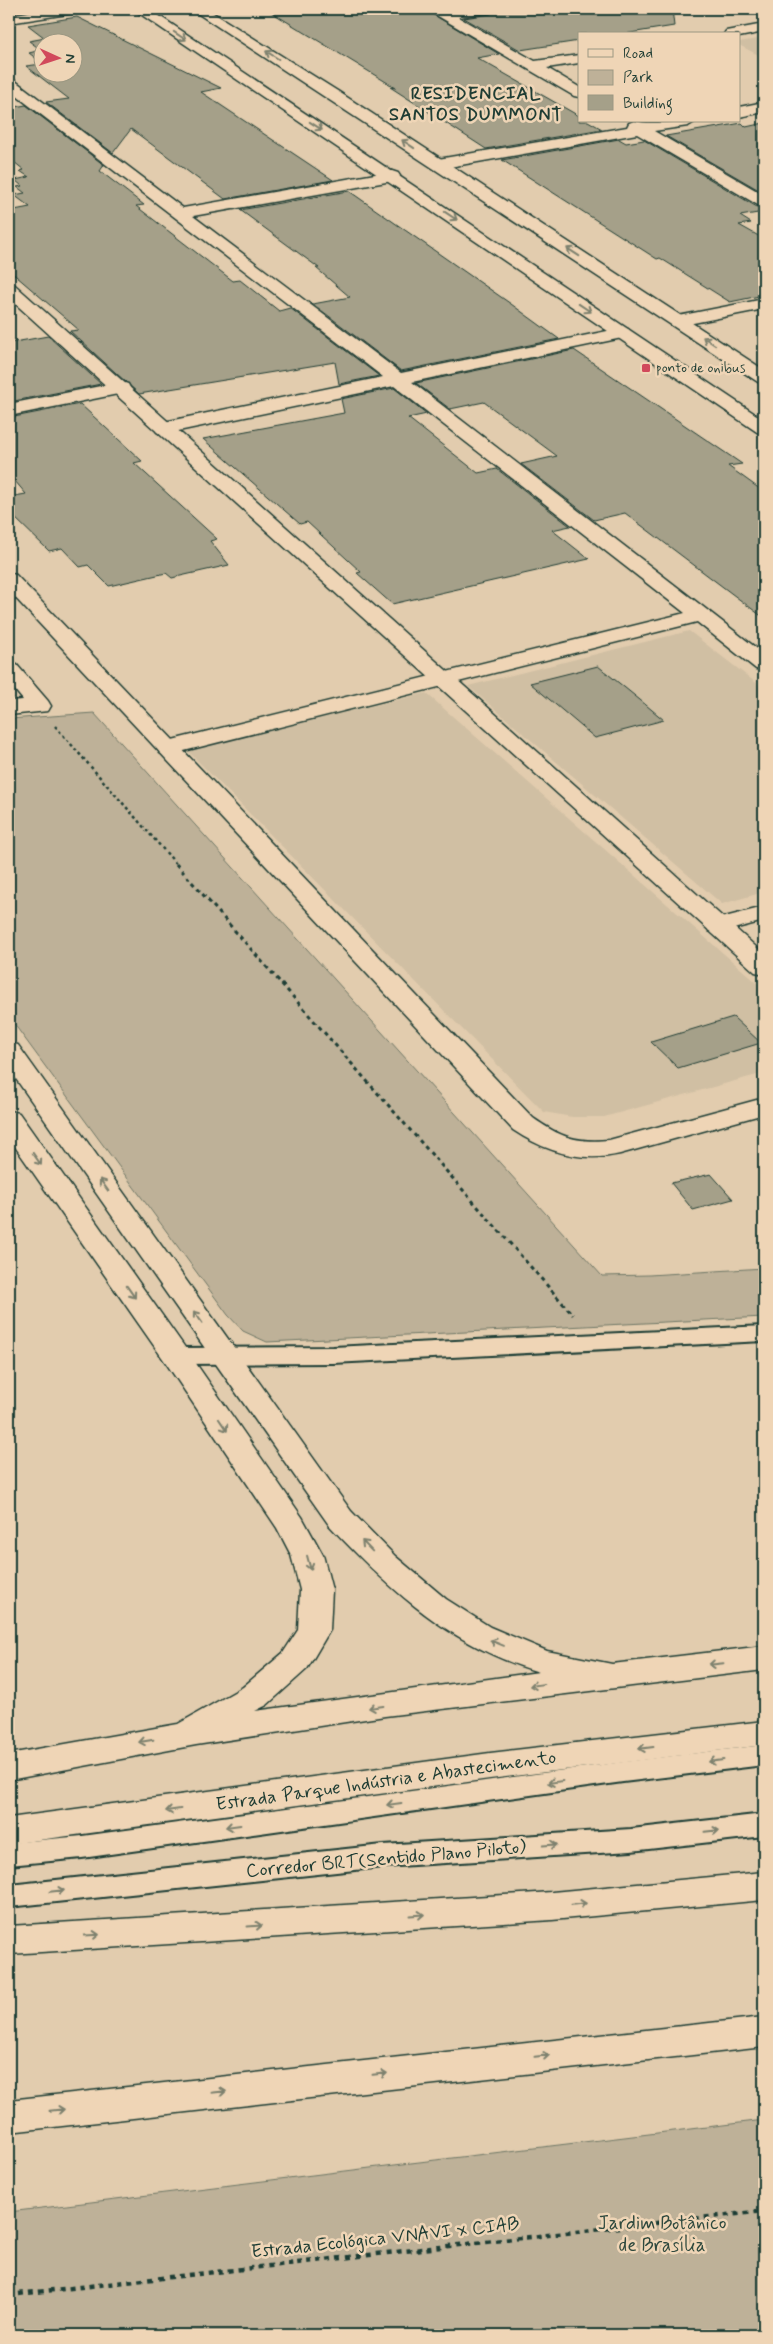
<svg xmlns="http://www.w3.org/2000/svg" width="773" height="2344" font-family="Mynerve,sans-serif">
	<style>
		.built { fill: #d0bfa3 }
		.green { fill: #beb198; stroke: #6e7766 }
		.building { fill: #a5a089; stroke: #1f3d34 }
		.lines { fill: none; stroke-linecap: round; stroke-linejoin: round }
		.lane-casing { stroke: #1f3d34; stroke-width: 4 }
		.street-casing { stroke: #1f3d34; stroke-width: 3 }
		.secondary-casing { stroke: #1f3d34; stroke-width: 3 }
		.highway-casing { stroke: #1f3d34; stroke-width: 3 }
		.path-far2 { stroke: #1f3d34; stroke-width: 2.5; stroke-dasharray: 3 3; stroke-linecap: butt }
		.path-far1 { stroke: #1f3d34; stroke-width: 3; stroke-dasharray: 4 4; stroke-linecap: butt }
		.path { stroke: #1f3d34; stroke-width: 4.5; stroke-dasharray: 5 5; stroke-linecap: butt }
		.lane { fill: #efd5b6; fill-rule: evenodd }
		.street { fill: #efd5b6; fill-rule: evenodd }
		.secondary { fill: #efd5b6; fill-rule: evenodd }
		.highway { fill: #efd5b6; fill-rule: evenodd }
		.oneway { stroke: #7d816e }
		.poi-dot { fill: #d1495b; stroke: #efd5b6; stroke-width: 2 }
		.labels { text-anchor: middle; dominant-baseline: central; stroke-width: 5; stroke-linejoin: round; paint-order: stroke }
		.far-poi-label { font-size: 14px; fill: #1f3d34; stroke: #efd5b6; text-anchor: start }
		.far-district-label { font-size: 18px; font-weight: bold; letter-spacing: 1px; fill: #1f3d34; stroke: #efd5b6 }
		.near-street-label { font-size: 19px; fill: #1f3d34; stroke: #efd5b6 }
		.near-park-label { font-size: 19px; fill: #2f493e; stroke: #efd5b6 }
	</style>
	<rect width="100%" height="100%" fill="#e2ccae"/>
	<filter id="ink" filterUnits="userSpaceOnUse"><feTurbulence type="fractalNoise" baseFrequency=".02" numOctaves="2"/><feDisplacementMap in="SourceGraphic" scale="10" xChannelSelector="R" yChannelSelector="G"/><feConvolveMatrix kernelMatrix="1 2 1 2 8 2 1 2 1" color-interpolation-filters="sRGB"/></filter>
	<g filter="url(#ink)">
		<path class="built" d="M764,38V58L739,45V42Z
			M689,631L764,689V892L722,904L468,686Z
			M426,693L764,989V1073L604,1117H572L544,1112L187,750Z"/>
		<path class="green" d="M94,713L602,1276L649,1275L764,1268V1317L267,1342L243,1331L228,1315L9,1017V719Z
			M764,2120V2335H9V2212Z"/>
		<path class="building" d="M266,9H424L499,54L477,58L579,116V121H588L602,129L486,149L390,87L396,88Z
			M495,9H672L674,26L624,34H579V41L520,50L464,18L491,14Z
			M77,17L221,88L201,92L333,180L225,199L131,129L113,153L46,102L69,99L26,66L42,64V72H72V42H42V63L29,53L41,50L29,41L45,38L28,25Z
			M26,105L104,165L100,171L144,205L136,206L215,267L233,281L240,280L279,311L290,308L379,376L339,384L335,362L139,394L70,331L79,330L9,270V211L30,207L14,195L25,193L17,187L22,186L15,180L29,177L20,171L24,170L9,158V108Z
			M742,123L746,127L764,123V193L666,136Z
			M619,139L626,143L644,140L757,207L764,209V212L740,216L751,223L739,225L764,239V295L730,302L660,258L657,259L502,160Z
			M349,191L511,304L559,339L401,371L313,304L350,297L316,268H319L240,210Z
			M48,336L101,384L9,402V343Z
			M574,350L742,464L728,466L764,492V618L625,513L594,520L521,464L557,456L484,402L450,409L416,383Z
			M394,388L427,414L408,418L478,473L497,469L570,526L552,530L589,559L392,604L357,573L361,572L307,522L300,524L203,439L344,413L341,399Z
			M80,404L142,461L134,463L217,539L210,541L229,565L176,577L172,578L166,573L109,586L88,565L80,567L62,548L49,551L9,512V497L26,494L9,474V418Z
			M598,666L640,700L664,720L595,738L530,683Z
			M733,1017L761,1043L678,1068L651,1042Z
			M711,1174L733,1199L693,1210L671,1183Z"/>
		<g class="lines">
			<g class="lane-casing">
				<path id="lane" d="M764,1326V1341L333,1363L176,1364L167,1361L164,1356L167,1351L176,1348L333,1347Z
					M764,1745V1765L623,1782L82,1858L9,1865V1843L82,1836L623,1762Z
					M764,1814V1836L631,1851L383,1867L9,1907V1885L383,1845L631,1829Z"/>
			</g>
			<g class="street-casing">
				<path id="street" d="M426,9H493L491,12L458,17L535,61L579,55V63L547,68L579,87V97L574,96Z
					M764,24V32L739,37V34H724L726,31Z
					M9,79L14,80L183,208L392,171L398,173L400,176L398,179L392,181L193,216L401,373L622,328L628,329L631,333L628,337L622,338L412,382L764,654V670L756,669L697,622L168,755L160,753L157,748L160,743L685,613L394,386L164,434L157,432L155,428L157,424L164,422L383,377L9,90Z
					M764,102V112L739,117V107Z
					M634,121C650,125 677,121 696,121L688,126L654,131L764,195V207L758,205L637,134L438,169L432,167L430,164L432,161L438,159L627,127L629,123Z
					M764,299V309L678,326L672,325L669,321L672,317L678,316Z
					M121,382L128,384L130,388L128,392L9,416V404Z
					M9,663L17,665L48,701L51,706L48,711L9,715V701L23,700L9,683Z
					M764,907V921L718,933L709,931L706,926L709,921Z"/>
			</g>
			<g class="secondary-casing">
				<path id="secondary" d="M48,9H81L74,13L9,23V15Z
					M133,9H149L764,420V434L757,432Z
					M191,9H207L339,92L764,370V383L758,382Z
					M9,284L15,285L764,954V974L755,972L9,298Z
					M9,573L16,575L533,1118C560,1137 575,1143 609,1140L764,1098V1114L620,1154C581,1163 546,1152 513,1130L9,591Z
					M9,1043L18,1045L351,1511L395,1556L446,1599L490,1627L547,1651L612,1664L764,1646V1670L385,1716L196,1745L9,1780V1754L178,1724L243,1687L283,1653L298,1630L300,1590L291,1555L277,1528L166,1363L9,1138V1111L19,1113L186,1349L302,1517L323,1555L332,1590L330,1630L307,1669L267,1705L255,1711L539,1672C451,1646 391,1591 329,1525L9,1069Z
					M764,2017V2047L9,2132V2100Z"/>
			</g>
			<g class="highway-casing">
				<path id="highway" d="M764,1721V1745L490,1779L9,1844V1818L490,1753Z
					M764,1872V1900L552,1920L9,1954V1926L552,1892Z"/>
			</g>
			<path class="path-far2" d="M55,726L177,865"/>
			<path class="path-far1" d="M176,864L573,1315"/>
			<path class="path" d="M9,2295L764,2211"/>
			<use href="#lane" class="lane"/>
			<use href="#street" class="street"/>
			<use href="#secondary" class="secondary"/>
			<use href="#highway" class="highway"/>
		</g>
		<defs><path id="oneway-shaft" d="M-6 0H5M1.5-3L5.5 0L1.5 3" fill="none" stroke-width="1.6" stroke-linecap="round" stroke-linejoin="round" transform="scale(1.25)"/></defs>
		<g class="oneway">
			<use href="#oneway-shaft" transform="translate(180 36) rotate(34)"/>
			<use href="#oneway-shaft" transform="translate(272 55) rotate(-148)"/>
			<use href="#oneway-shaft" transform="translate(316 126) rotate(33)"/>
			<use href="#oneway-shaft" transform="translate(408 144) rotate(-146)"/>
			<use href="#oneway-shaft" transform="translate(451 216) rotate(34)"/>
			<use href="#oneway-shaft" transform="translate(573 252) rotate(-147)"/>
			<use href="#oneway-shaft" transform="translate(585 308) rotate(34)"/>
			<use href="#oneway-shaft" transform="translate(709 341) rotate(-146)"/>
			<use href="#oneway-shaft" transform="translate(37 1159) rotate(55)"/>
			<use href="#oneway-shaft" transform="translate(104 1185) rotate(-126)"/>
			<use href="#oneway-shaft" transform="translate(131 1292) rotate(55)"/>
			<use href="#oneway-shaft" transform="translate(198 1317) rotate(-126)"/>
			<use href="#oneway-shaft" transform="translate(223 1425) rotate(56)"/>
			<use href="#oneway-shaft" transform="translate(367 1546) rotate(-134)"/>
			<use href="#oneway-shaft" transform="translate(309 1563) rotate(75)"/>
			<use href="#oneway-shaft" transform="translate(497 1643) rotate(-158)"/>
			<use href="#oneway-shaft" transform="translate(716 1664) rotate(174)"/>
			<use href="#oneway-shaft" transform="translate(537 1685) rotate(172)"/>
			<use href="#oneway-shaft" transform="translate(376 1707) rotate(172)"/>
			<use href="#oneway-shaft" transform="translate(146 1741) rotate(170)"/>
			<use href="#oneway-shaft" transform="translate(646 1748) rotate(173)"/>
			<use href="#oneway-shaft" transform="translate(716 1761) rotate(173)"/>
			<use href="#oneway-shaft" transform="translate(555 1782) rotate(172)"/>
			<use href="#oneway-shaft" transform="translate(394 1804) rotate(172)"/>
			<use href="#oneway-shaft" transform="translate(173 1810) rotate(172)"/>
			<use href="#oneway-shaft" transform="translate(233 1826) rotate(172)"/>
			<use href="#oneway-shaft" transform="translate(712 1831) rotate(-6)"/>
			<use href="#oneway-shaft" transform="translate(550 1845) rotate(-4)"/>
			<use href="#oneway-shaft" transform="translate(57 1891) rotate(-6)"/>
			<use href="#oneway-shaft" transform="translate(579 1904) rotate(-6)"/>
			<use href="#oneway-shaft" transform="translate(417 1915) rotate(-4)"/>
			<use href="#oneway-shaft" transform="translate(255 1926) rotate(-4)"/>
			<use href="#oneway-shaft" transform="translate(92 1935) rotate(-3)"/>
			<use href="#oneway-shaft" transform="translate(542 2056) rotate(-6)"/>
			<use href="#oneway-shaft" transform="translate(380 2074) rotate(-6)"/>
			<use href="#oneway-shaft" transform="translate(219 2092) rotate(-6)"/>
			<use href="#oneway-shaft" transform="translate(57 2110) rotate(-6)"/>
		</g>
	</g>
	<rect class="poi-dot" x="641" y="363" width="10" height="10" rx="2.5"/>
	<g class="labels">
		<g class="far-poi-label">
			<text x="656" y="368">ponto de onibus</text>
		</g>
		<g class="far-district-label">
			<text x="476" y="94">RESIDENCIAL<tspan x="476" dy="21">SANTOS DUMMONT</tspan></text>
		</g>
		<g class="near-street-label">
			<text transform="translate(386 1781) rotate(-8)">Estrada Parque Indústria e Abastecimento</text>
			<text transform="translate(386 1859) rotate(-5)">Corredor BRT(Sentido Plano Piloto)</text>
			<text transform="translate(385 2238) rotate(-6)">Estrada Ecológica VNAVI x CIAB</text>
		</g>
		<g class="near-park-label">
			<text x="662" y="2223">Jardim Botânico<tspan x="662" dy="22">de Brasília</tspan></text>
		</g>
	</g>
	<rect width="773" height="2344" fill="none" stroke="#efd5b6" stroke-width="30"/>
	<rect x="15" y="15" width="743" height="2314" fill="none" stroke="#1f3d34" stroke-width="2" filter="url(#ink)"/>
	<rect x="578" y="32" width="162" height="90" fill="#efd5b6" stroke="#9c9882"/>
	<rect x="588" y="49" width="25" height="8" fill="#efd5b6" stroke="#9c9882"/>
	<text x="623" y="58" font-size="15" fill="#1f3d34">Road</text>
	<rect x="588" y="70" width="25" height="15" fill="#beb198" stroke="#9c9882"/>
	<text x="623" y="82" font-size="15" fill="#1f3d34">Park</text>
	<rect x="588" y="95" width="25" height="15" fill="#a5a089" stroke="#9c9882"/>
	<text x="623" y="108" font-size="15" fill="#1f3d34">Building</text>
	<g transform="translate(58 58) rotate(93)"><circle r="24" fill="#efd5b6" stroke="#9c9882"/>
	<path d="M0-4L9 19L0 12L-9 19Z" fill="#d1495b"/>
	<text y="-8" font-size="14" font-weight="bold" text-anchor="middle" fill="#1f3d34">N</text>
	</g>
</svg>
